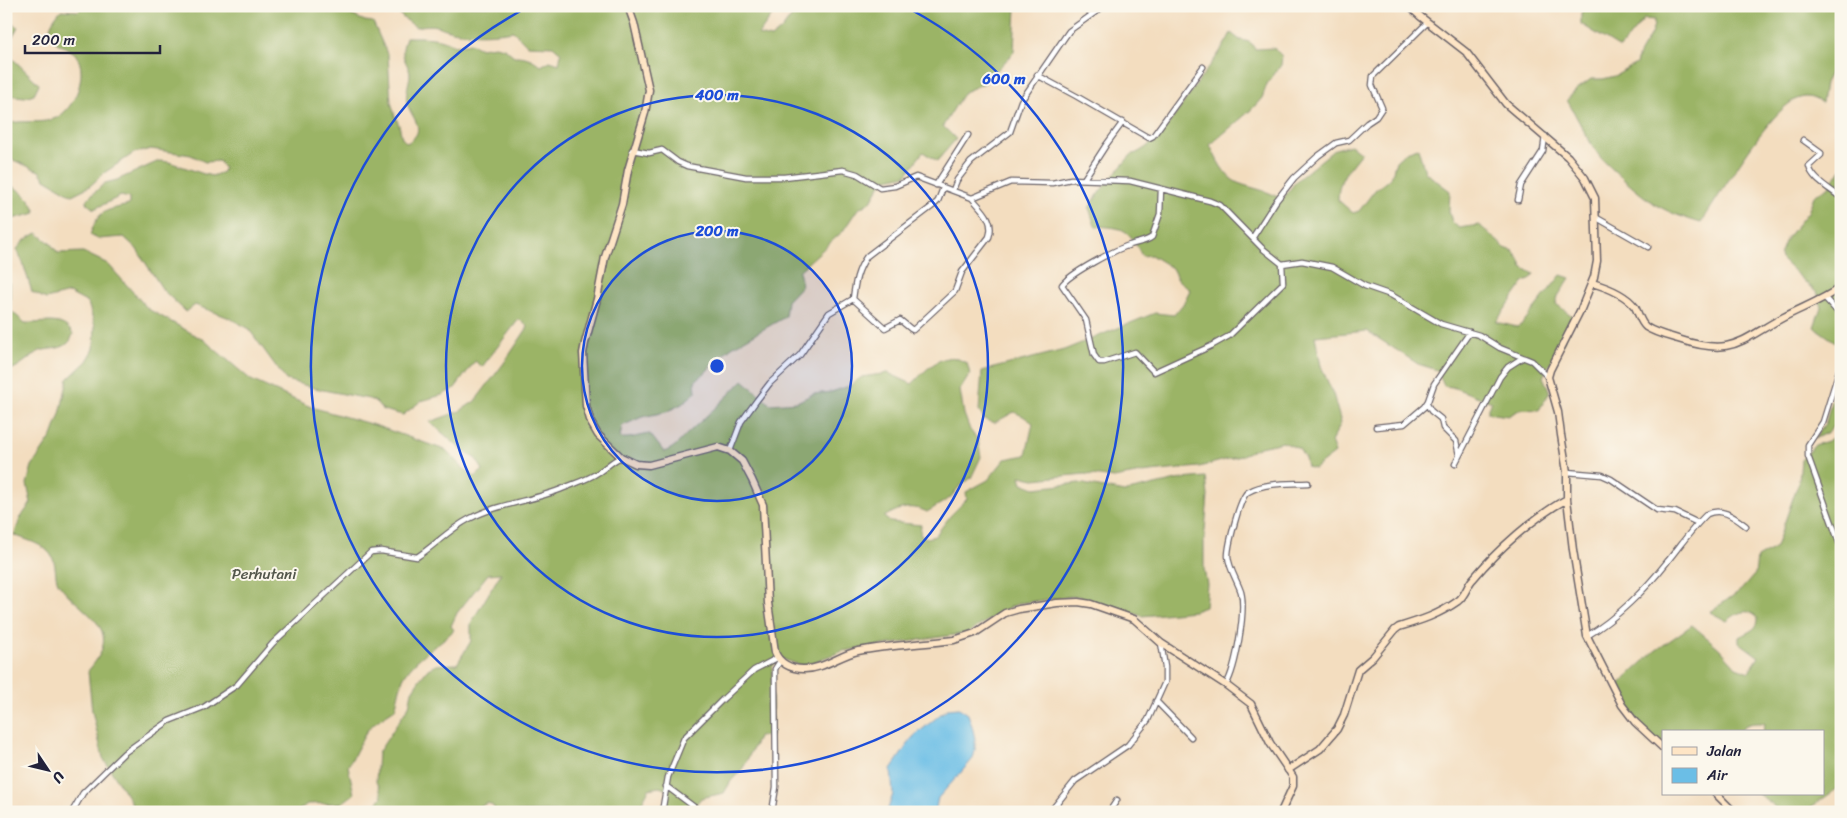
<svg xmlns="http://www.w3.org/2000/svg" width="1847" height="818" font-family="Sriracha,sans-serif">
	<style>
		.forest { fill: #9bb466; stroke: #5e6b50 }
		.water { fill: #6bbee6; stroke: #467090 }
		.lines { fill: none; stroke-linecap: round; stroke-linejoin: round }
		.street-casing { stroke: #6b6369; stroke-width: 7 }
		.secondary-casing { stroke: #6b6369; stroke-width: 9 }
		.street { stroke: #fff; stroke-width: 4.5 }
		.secondary { stroke: #fee5c5; stroke-width: 6 }
		.ring { fill: none; stroke: #1d4ed8; stroke-width: 2.5 }
		.labels { text-anchor: middle; dominant-baseline: central; stroke-width: 4; stroke-linejoin: round; paint-order: stroke }
		.park-label { font-size: 15px; fill: #53574c; stroke: #fbf7ec }
		.centre { fill: #1d4ed8; stroke: #fbf7ec; stroke-width: 2.5 }
		.ring-label { font-size: 15px; text-anchor: middle; font-weight: bold; fill: #1d4ed8; stroke: #fbf7ec; stroke-width: 4; stroke-linejoin: round; paint-order: stroke }
	</style>
	<rect width="100%" height="100%" fill="#fbf7ec"/>
	<filter id="ink" filterUnits="userSpaceOnUse"><feTurbulence type="fractalNoise" baseFrequency=".02" numOctaves="2"/><feDisplacementMap in="SourceGraphic" scale="10" xChannelSelector="R" yChannelSelector="G"/><feConvolveMatrix kernelMatrix="1 2 1 2 8 2 1 2 1" color-interpolation-filters="sRGB"/></filter>
	<filter id="wash" filterUnits="userSpaceOnUse"><feTurbulence type="fractalNoise" baseFrequency=".0096" numOctaves="4" result="noise"/><feDisplacementMap in="SourceGraphic" scale="20" xChannelSelector="R" yChannelSelector="G"/><feGaussianBlur stdDeviation="1.12" result="paint"/><feColorMatrix in="noise" values="0 0 0 0 0 0 0 0 0 0 0 0 0 0 0 0 0 1.4 0 .05"/><feComposite in="paint" operator="in"/></filter>
	<g filter="url(#wash)">
		<rect width="100%" height="100%" fill="#f3ddbf"/>
		<path class="forest" d="M83,6H322L330,13L340,10L365,21L373,22L388,56L391,102L395,116L399,125L402,138L407,143C429,130 411,118 407,103C405,93 409,84 410,75C410,67 403,60 403,53C402,48 405,42 406,37C423,37 441,36 455,46L470,43L481,48L495,46L504,48L514,56C525,56 532,58 541,66L550,61L559,64L561,53L553,46L527,45L513,31C495,34 475,35 458,32C439,29 438,22 416,27L402,17L398,10L381,6H779L758,35L771,38L782,29L799,6H1016L1014,52L985,83L964,92L943,126L956,139L937,161L923,152L906,175L883,180L871,201L857,210L843,231L799,271L802,285L787,301L785,317L732,347L718,358L706,372L695,381L696,392L682,404L666,412L642,417L622,426L620,438C631,439 640,435 650,434L664,452C677,447 679,441 688,433C707,415 726,399 743,380L770,404L797,402L813,394L831,392L849,386L862,377L888,373L912,384C922,374 939,354 956,358C959,359 963,362 967,363L970,374L960,390L964,414L970,430L978,440L981,457L971,478L959,487L950,498L927,512C911,504 899,508 884,517L890,522L921,525L920,535L927,538L935,536L951,515L967,499L966,492L988,480L1005,459L1026,455L1033,423L1023,416L1014,412L994,423L984,419L979,411L982,371L1064,350L1155,313L1174,315L1183,304L1190,290L1178,280L1172,268L1151,255L1142,256C1128,228 1126,228 1095,226L1089,208L1101,190L1131,155C1157,148 1181,106 1196,85C1208,68 1222,51 1231,33L1240,40L1250,42L1255,49L1274,48L1282,56L1281,65L1267,84L1262,98L1251,110L1210,145C1216,158 1224,177 1238,183C1253,189 1269,190 1282,200L1297,180L1335,149L1351,145L1361,153C1348,170 1338,178 1338,200L1353,213L1359,211L1375,190L1391,178L1396,161L1406,152L1418,148L1425,172L1450,191L1449,211L1452,222L1459,228L1479,225L1485,230L1505,248L1513,251L1519,259L1522,267L1534,274L1530,280L1524,282L1496,322L1517,327L1522,324L1561,275L1570,278L1558,296L1556,304L1575,318L1556,356L1547,368L1543,377L1550,392L1539,410L1521,409L1508,416L1488,413V408L1492,402L1452,387L1444,386L1437,370L1418,364L1367,331L1315,336L1321,366L1333,394L1341,423L1331,442L1335,453L1314,469L1307,467L1305,458L1299,449L1283,442L1260,447L1240,456L1199,467L1141,473L1114,478L1085,474L1034,479L1020,476L1022,483L1035,488L1079,483L1124,492L1181,479L1206,477L1208,496L1204,541V569L1207,584L1205,607L1194,611L1142,616L1077,596L1020,603L1008,608L968,633L843,651L802,666L780,658L772,667V736H759L743,768L731,781L724,793L701,798L690,812H667L669,790L659,787L649,789L637,812H494V807L488,803L478,807L474,812H370L382,797L379,786L376,782L378,753L409,706L412,691L420,679L428,669L436,665L457,664L471,641V623L501,573L488,574L457,613L451,626L454,630C440,644 415,658 405,675C400,683 398,700 395,709C385,716 371,723 365,734C359,745 354,756 348,766L354,794L342,803L307,804L297,812H134L131,802L103,758L92,711L88,671C127,626 83,617 59,584C55,579 56,568 54,562C50,545 28,541 14,535L21,517L31,503L27,484L32,466L52,436L60,414L68,379L87,361L94,349L95,326L88,303L69,293L46,299L32,292L23,263L17,249L25,240L37,233L50,243L58,253L83,252L108,264L148,309L204,340L251,380L311,407L374,425L445,450L462,467L475,477L483,470L476,459L462,450L430,422L460,411L475,401L504,363L528,327L519,319L482,367L475,361L455,388L442,395L421,401L403,415L383,410L376,402L369,399L318,389L286,380L248,328L227,317L195,305L186,312L163,290L136,248L124,237L98,239L90,235C99,210 103,211 129,205V198L121,196L94,209L86,203V200L105,183L117,180L159,161L169,162L204,174L212,176L223,172L224,168L219,161L205,162L191,155L151,149L134,153L104,173L90,186L72,195L45,179L39,171L6,157V124C23,119 41,125 56,118C75,109 89,73 76,55C69,46 52,45 50,34C48,25 56,16 61,10L78,11Z
			M1585,6H1841V52L1825,83L1822,103C1815,99 1808,95 1800,98C1772,104 1719,197 1701,223C1664,212 1651,204 1622,178C1615,171 1606,164 1600,157C1587,139 1578,119 1567,100L1576,90L1591,79H1603L1615,76L1636,64C1639,47 1655,37 1654,20L1644,19L1620,48L1581,24V13Z
			M6,21L18,27L7,46L12,58L39,84L34,94L25,97L6,95Z
			M1841,169V346L1814,327L1821,307L1818,294L1781,259L1780,255L1786,239L1808,212L1814,196L1830,186Z
			M6,184C20,189 32,198 36,213L12,219L6,224Z
			M6,279L10,285V310L25,323C44,324 62,316 73,334C72,337 70,342 67,344C59,350 49,348 40,351C28,357 19,369 6,371Z
			M1841,372V418L1828,432L1814,439L1826,422L1833,394Z
			M1841,433V786L1811,807L1801,812H1779L1771,803L1758,794H1823V732H1763L1765,723C1754,723 1745,722 1739,732H1663V747L1640,725L1616,687L1655,651L1692,625L1719,648L1736,667L1749,672L1759,657L1739,642V637C1748,632 1759,629 1758,618C1747,607 1738,612 1727,621L1710,612L1741,590L1755,574L1757,558L1776,547L1799,481L1801,460L1815,445L1827,441Z"/>
		<path class="water" d="M959,708L968,714C973,729 979,746 972,760L938,798L935,812H887L893,794L891,769L913,737L947,709Z"/>
	</g>
	<g filter="url(#ink)">
		<g class="lines">
			<g class="street-casing">
				<path id="street" d="M1037,75L1076,96L1149,138L1153,136L1203,67
					M1803,140L1821,153V155L1809,166C1812,180 1831,189 1841,198
					M632,150L649,153L662,150L678,162L687,166L746,177H784L843,170L857,174L880,188L895,186L916,177L972,198L1011,182L1052,183L1071,179L1130,181L1210,201L1220,205L1262,248L1282,264L1302,261L1332,267L1365,286L1391,295L1441,324L1479,335L1500,348L1532,361L1548,377
					M1084,179L1106,145L1123,122
					M936,185L968,135
					M1161,189L1160,214L1152,237C1146,242 1138,242 1130,245C1116,249 1069,274 1062,285L1086,320L1094,355L1099,362H1104L1135,352L1154,372L1211,346L1229,336L1283,283L1282,264
					M953,190L957,180L971,162L1010,132L1021,101L1069,31L1104,6
					M1518,200L1521,185L1543,151L1545,136
					M1597,218L1648,247
					M1253,237L1276,201L1294,178L1318,156L1336,143L1349,140L1367,123L1376,117L1382,108L1372,85L1373,76L1427,23
					M1825,298L1841,316
					M853,299L885,328L900,320L911,329L913,330L955,291L962,272L989,237C995,220 982,210 972,198
					M1841,364L1823,422L1808,445V456L1841,548
					M1427,404L1431,411L1441,419L1443,428L1456,441L1459,455
					M1376,427L1404,424L1424,407L1428,401L1434,384L1470,332
					M730,451L741,422L757,400L770,383L800,355L829,313L853,299C855,283 857,270 867,256L934,205L938,201L943,188
					M1455,464L1500,377L1508,367L1522,358
					M1567,472L1602,475L1611,479L1657,510L1675,512L1698,523
					M1587,636C1616,619 1646,589 1667,562C1680,546 1692,528 1707,514C1722,507 1734,517 1746,526
					M1226,685C1236,668 1246,611 1241,592C1237,580 1229,569 1228,556C1228,546 1240,496 1248,492C1266,482 1288,484 1308,483
					M1156,701L1191,737
					M666,786L701,812
					M72,812L83,793L124,753L169,721L204,707L237,685L273,643L371,552L381,551L417,557C435,545 450,529 469,519C499,503 534,501 564,488C576,483 589,479 599,472C607,467 612,461 621,457
					M662,812L668,777L684,738L724,698L754,670L777,658
					M772,812L776,787L775,679V669L780,661
					M1050,812L1075,781L1128,745L1148,720L1165,682V667L1161,643
					M1109,812L1117,800"/>
			</g>
			<g class="secondary-casing">
				<path id="secondary" d="M628,6L634,23L649,90L645,113L628,170L622,204L605,257L597,299L585,343L583,353L586,406L591,423L598,435L621,457L636,464L649,465L718,447L730,451L742,461L752,480L763,505L768,603L775,652C779,663 791,669 803,669C822,670 840,655 858,651C889,645 923,644 954,640L975,633L1005,613L1019,609L1057,603L1078,602L1091,604L1134,619L1161,643L1226,685L1251,704L1270,743L1293,777V786L1281,812
					M1409,6L1421,17L1466,52L1506,104L1568,157L1585,178L1595,198L1597,261L1594,277L1581,309L1550,370L1548,377L1558,412L1561,435L1567,472V499L1573,550L1587,636L1622,705L1635,722L1663,748
					M1592,283C1606,287 1626,295 1635,307C1639,314 1640,322 1646,327C1655,333 1668,336 1678,339C1733,357 1739,341 1784,317C1803,307 1823,300 1841,287
					M1288,770L1320,749L1337,729L1344,715L1358,670L1373,657L1395,630L1399,627C1422,620 1438,615 1458,601C1466,595 1467,585 1473,579C1498,549 1534,517 1567,499
					M1716,794L1734,812"/>
			</g>
			<use href="#street" class="street"/>
			<use href="#secondary" class="secondary"/>
		</g>
	</g>
	<circle cx="717" cy="366" r="135" fill="#1d4ed8" fill-opacity=".12"/>
	<g class="ring">
		<circle cx="717" cy="366" r="135"/>
		<circle cx="717" cy="366" r="271"/>
		<path d="M908 8A406 406 0 1 1 526 8"/>
	</g>
	<g class="labels">
		<g class="park-label">
			<text x="264" y="574">Perhutani</text>
		</g>
	</g>
	<circle cx="717" cy="366" r="8" class="centre"/>
	<g class="ring-label">
		<text x="1004" y="84">600 m</text>
		<text x="717" y="100">400 m</text>
		<text x="717" y="236">200 m</text>
	</g>
	<rect width="1847" height="818" fill="none" stroke="#fbf7ec" stroke-width="25"/>
	<rect x="1662" y="730" width="162" height="65" fill="#fbf7ec" stroke="#a4a2a5"/>
	<rect x="1672" y="747" width="25" height="8" fill="#fee5c5" stroke="#a4a2a5"/>
	<text x="1707" y="756" font-size="15" fill="#22223b">Jalan</text>
	<rect x="1672" y="768" width="25" height="15" fill="#6bbee6" stroke="#a4a2a5"/>
	<text x="1707" y="780" font-size="15" fill="#22223b">Air</text>
	<g transform="translate(48 770) rotate(125)" stroke="#fbf7ec" stroke-width="4" paint-order="stroke">
	<path d="M0-4L9 19L0 12L-9 19Z" fill="#22223b"/>
	<text y="-8" font-size="14" font-weight="bold" text-anchor="middle" fill="#22223b">U</text>
	</g>
	<path d="M25 45v8h135v-8" fill="none" stroke="#22223b" stroke-width="2.5"/>
	<text x="32" y="45" font-size="15" fill="#22223b" stroke="#fbf7ec" stroke-width="4" paint-order="stroke">200 m</text>
</svg>
